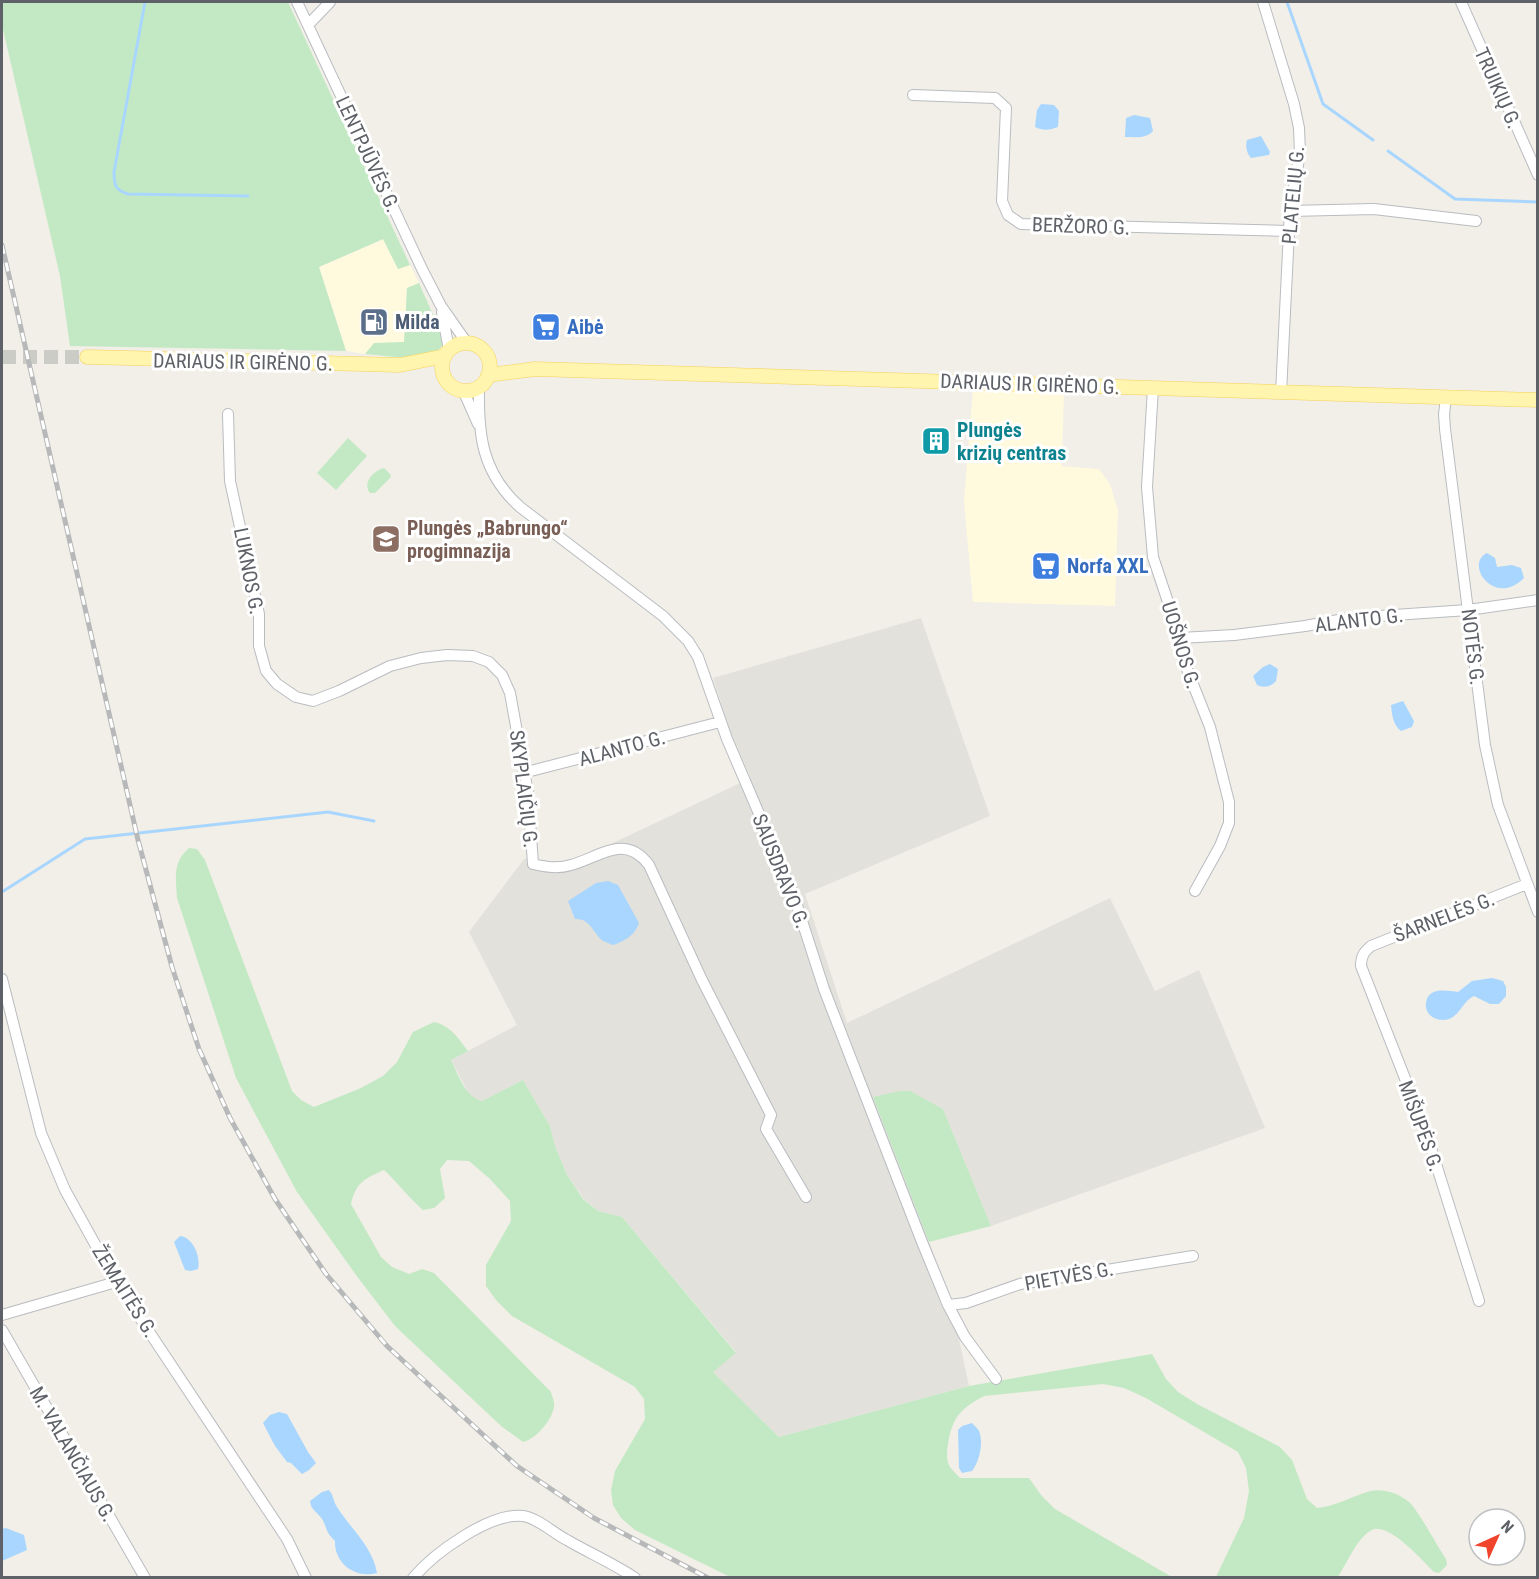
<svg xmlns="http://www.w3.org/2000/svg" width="1539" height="1579" font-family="'Roboto Condensed',sans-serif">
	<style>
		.commercial { fill: #fff9de }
		.industrial { fill: #e2e1db }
		.green { fill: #c3e9c4 }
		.water { fill: #a9d6ff }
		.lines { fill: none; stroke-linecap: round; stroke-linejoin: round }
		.stream { stroke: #a9d6ff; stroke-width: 3 }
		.major-tunnel { stroke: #ccccc7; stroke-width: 14; stroke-dasharray: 14 7; stroke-linecap: butt }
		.minor-casing { stroke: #b9bcc1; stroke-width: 12 }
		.major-casing { stroke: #f7d159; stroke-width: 15 }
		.minor { stroke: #fff; stroke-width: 10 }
		.major { stroke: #fff5ae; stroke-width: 14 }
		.rail-casing { stroke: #b7b8b9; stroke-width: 5 }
		.rail { stroke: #fff; stroke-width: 3; stroke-dasharray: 9; stroke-linecap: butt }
		.labels { text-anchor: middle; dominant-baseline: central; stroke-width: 6; stroke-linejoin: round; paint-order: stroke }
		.street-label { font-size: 20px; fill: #5e6268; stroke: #fff }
		.service-label { font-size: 20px; font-weight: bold; fill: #4e5e75; stroke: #fff; text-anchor: start }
		.shop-label { font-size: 20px; font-weight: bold; fill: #366cbe; stroke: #fff; text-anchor: start }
		.culture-label { font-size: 20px; font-weight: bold; fill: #0d838f; stroke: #fff; text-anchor: start }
		.education-label { font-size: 20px; font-weight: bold; fill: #785e54; stroke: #fff; text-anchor: start }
	</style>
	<rect width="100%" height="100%" fill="#f1efe7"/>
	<path class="commercial" d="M384,239L398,269L410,265L419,283L407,288L404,343L374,344L365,354L346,351L319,267Z
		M973,388L1064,393L1062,466L1099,469L1110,484L1118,510L1115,606L973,602L964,502Z"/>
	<path class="industrial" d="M921,618L990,816L805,894L847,1023L1110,898L1155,991L1199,970L1265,1128L991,1226L943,1109L874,1097L950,1297L969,1386L779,1437L712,1371L736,1352L622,1217L598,1211L584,1199L567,1175L555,1146L550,1126L523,1080L482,1101L475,1100L468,1092L451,1060L517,1025L469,932L524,859L564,862L583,857L751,778L731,734L713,678Z"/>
	<path class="green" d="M2,2H288L410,265L398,269L383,239L319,267L346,351L70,346L60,276L2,25Z
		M419,283L444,340C439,367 385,355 365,354L374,343L404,342L407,288Z
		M348,438L367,456L336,490L317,473Z
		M384,468L391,475L390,478L375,493H370C362,483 373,471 384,468Z
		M189,848L197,849L205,860L292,1091L301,1100L314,1107L361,1088L383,1076L397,1062L413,1032L434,1022C451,1026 458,1038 468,1051L451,1060C458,1074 465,1097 482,1101L523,1080L550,1126L555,1146L567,1175L583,1199L598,1211L622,1217L736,1353L713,1372L779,1437L969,1386L1152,1354L1166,1379L1178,1392L1197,1404L1280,1447L1292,1460L1307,1499L1317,1508C1337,1506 1352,1496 1371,1491C1383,1488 1401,1494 1410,1503C1421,1515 1436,1544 1446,1559L1447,1565L1439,1573L1434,1572C1422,1561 1387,1519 1370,1531C1356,1540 1347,1563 1338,1577H1216L1244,1518L1249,1491L1246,1468L1238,1452L1146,1398L1124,1388L1103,1384L984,1396C961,1408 952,1418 948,1444C947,1451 946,1461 950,1467C953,1471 957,1475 960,1478H1029L1041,1495L1055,1509L1172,1577H730L635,1530L621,1518L613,1505L611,1490L615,1471L645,1419L644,1399L635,1387L512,1316L496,1300L486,1286V1265L511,1221L510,1201L490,1179L469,1161L447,1160L440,1169L445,1198L434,1208L423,1210C409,1198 398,1183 384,1170C364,1179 356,1182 351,1204L381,1257L392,1267L409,1274L422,1269L434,1273L551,1392C552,1396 555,1403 554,1407C552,1420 536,1439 523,1442L501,1426L395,1326L356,1275L297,1192L236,1078L177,898C176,879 172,862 189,848Z
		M900,1091H910L943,1109L991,1226L929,1242L873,1097Z"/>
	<path class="water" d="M1041,104L1054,105L1059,111L1058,127C1050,130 1043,131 1035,127L1037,110Z
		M1134,115L1150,118L1153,131C1146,139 1135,137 1125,137L1126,118Z
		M1261,136L1270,152L1269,155L1251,158C1247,154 1245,146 1247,140Z
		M1487,553L1495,558L1497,567L1512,565L1521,568L1524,578C1494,608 1464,564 1487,553Z
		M1270,664L1278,669L1276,681C1271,687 1263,688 1257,685L1253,676L1263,667Z
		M1403,701L1414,721L1412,727L1401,731C1393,725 1392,715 1391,705Z
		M608,881L618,885L639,923C635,935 625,941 613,945C612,945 604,941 603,941C593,933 590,918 575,919L568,901L596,883Z
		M1492,978L1503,981L1506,987V996L1499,1004H1490L1474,996C1463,1001 1460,1015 1449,1019C1439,1023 1424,1016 1426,1003C1428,986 1448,991 1458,992L1472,981Z
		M180,1236C193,1237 201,1257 198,1269L191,1271L185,1270L174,1242Z
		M279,1412L287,1414L308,1452L316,1463L309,1470L302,1474L291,1463L287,1462L275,1446L263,1423L270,1415Z
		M972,1423C974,1426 978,1428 979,1431C984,1443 979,1462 972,1471L962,1473L959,1468L958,1430L962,1426Z
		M329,1490C334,1496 333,1501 337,1507C350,1528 373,1547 377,1573C355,1579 334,1563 335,1541C324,1530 328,1529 322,1519C317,1512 311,1510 310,1501L322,1492Z
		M6,1528L24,1535L27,1550L2,1561V1529Z"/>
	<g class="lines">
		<path class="stream" d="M145,2L114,172C114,185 115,190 128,194L248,196
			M1287,2L1323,104L1373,140
			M1388,151L1455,199L1538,202
			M2,892L85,839L328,812L374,821"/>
		<path class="major-tunnel" d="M2,357H87"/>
		<g class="minor-casing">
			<path id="minor" d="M297,2L422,269L441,306L467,343
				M1263,2L1294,104L1299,128L1300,153L1290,211L1281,393
				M1461,2L1538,175
				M308,25L330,2
				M913,95L995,98L1006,108L1002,201L1008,215L1021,224L1289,231
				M1290,211L1374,209L1476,221
				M442,312L449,350
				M479,387C478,435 482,473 520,507L663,616L688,641L698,657L727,739L793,893L824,989L922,1242L948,1305L965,1337L996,1379
				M1153,388L1147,487L1153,557L1180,638L1181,654L1210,727L1229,802V823L1220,846L1195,891
				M463,390L478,424
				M1446,398L1444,414L1445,429L1485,745L1498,805L1538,912
				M228,414L230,481L259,614V646L266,671L277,684L296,697L313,701L339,691L390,666L421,658L447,655L473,656L489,662L502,675L510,693L528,793L533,864C546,867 558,869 571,865C600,857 625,833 649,865L702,980L771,1115L766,1129L806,1197
				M1180,638L1234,635L1305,626L1350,618L1468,610L1538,600
				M523,773L720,722
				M2,979L41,1133L65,1190L116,1282L287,1539L306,1578
				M1479,1301L1426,1132L1361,966C1361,956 1364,952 1371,946L1527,884
				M948,1305L966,1303L1020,1284L1193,1256
				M2,1315L116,1282
				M2,1330L145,1578
				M413,1578C433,1554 490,1512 523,1516C538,1518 553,1533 567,1540C589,1553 613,1563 635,1578"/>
		</g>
		<g class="major-casing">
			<path id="major" d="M442 367a24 24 0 1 1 48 0a24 24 0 1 1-48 0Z
				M87,357L400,365L445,356
				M488,375L535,369L1538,400"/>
		</g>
		<use href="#minor" class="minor"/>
		<use href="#major" class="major"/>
		<g class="rail-casing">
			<path id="rail" d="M2,245L138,840L172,967L199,1049L230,1118L275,1199L326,1274L387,1346L517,1466L594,1518L708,1578"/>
		</g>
		<use href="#rail" class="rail"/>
	</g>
	<defs>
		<g id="fuel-square" transform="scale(1.5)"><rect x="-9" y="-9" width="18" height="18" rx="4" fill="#5c6f8a" stroke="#fff"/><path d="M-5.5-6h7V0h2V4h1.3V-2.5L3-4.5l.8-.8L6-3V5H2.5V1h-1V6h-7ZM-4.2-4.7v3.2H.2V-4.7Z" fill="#fff"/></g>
		<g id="supermarket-square" transform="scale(1.5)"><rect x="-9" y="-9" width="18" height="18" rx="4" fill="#3f7fe0" stroke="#fff"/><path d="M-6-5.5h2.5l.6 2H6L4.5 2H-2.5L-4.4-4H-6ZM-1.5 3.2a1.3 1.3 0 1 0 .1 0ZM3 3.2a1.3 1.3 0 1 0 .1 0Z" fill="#fff"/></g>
		<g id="building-square" transform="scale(1.5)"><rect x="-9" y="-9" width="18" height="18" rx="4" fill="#0f9aa8" stroke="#fff"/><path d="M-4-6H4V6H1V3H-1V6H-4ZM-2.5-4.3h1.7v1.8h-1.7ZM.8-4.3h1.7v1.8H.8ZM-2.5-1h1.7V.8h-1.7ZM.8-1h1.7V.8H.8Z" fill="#fff"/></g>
		<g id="school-square" transform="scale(1.5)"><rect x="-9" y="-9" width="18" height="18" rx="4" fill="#8d6e63" stroke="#fff"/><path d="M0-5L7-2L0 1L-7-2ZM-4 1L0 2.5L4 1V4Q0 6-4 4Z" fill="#fff"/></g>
	</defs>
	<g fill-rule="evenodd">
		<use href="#fuel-square" x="374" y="322"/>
		<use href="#supermarket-square" x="546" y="327"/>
		<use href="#building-square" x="936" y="441"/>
		<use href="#school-square" x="386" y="539"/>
		<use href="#supermarket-square" x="1046" y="566"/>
	</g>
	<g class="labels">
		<g class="street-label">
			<text transform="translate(1498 88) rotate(66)">TRUIKIŲ G.</text>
			<text transform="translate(368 154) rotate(65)">LENTPJŪVĖS G.</text>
			<text transform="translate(1293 195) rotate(-85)">PLATELIŲ G.</text>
			<text transform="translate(1081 226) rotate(2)">BERŽORO G.</text>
			<text transform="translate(243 362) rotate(1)">DARIAUS IR GIRĖNO G.</text>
			<text transform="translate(1030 384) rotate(2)">DARIAUS IR GIRĖNO G.</text>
			<text transform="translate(249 571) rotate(79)">LUKNOS G.</text>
			<text transform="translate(1359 620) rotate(-7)">ALANTO G.</text>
			<text transform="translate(1181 645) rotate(73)">UOŠNOS G.</text>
			<text transform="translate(1473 647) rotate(83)">NOTĖS G.</text>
			<text transform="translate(622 748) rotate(-15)">ALANTO G.</text>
			<text transform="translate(524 789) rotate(83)">SKYPLAIČIŲ G.</text>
			<text transform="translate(781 871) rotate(68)">SAUSDRAVO G.</text>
			<text transform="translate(1444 917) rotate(-21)">ŠARNELĖS G.</text>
			<text transform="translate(1421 1126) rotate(70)">MIŠUPĖS G.</text>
			<text transform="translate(1069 1276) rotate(-10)">PIETVĖS G.</text>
			<text transform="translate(125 1291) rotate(58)">ŽEMAITĖS G.</text>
			<text transform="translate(73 1454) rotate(60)">M. VALANČIAUS G.</text>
		</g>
		<g class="service-label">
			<text x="395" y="322">Milda</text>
		</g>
		<g class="shop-label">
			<text x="567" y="327">Aibė</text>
			<text x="1067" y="566">Norfa XXL</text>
		</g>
		<g class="culture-label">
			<text x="957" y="430">Plungės<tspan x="957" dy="23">krizių centras</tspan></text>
		</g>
		<g class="education-label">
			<text x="407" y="528">Plungės „Babrungo“<tspan x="407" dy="23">progimnazija</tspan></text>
		</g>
	</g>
	<rect width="1539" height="1579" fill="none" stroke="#5e6268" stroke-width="6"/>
	<g transform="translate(1497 1537) rotate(45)"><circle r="28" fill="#ffffff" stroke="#bfc0c3" stroke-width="1.5"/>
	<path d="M0-4.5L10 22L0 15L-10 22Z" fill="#f1442d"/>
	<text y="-9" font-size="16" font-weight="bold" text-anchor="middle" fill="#5e6268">N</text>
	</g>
</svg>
